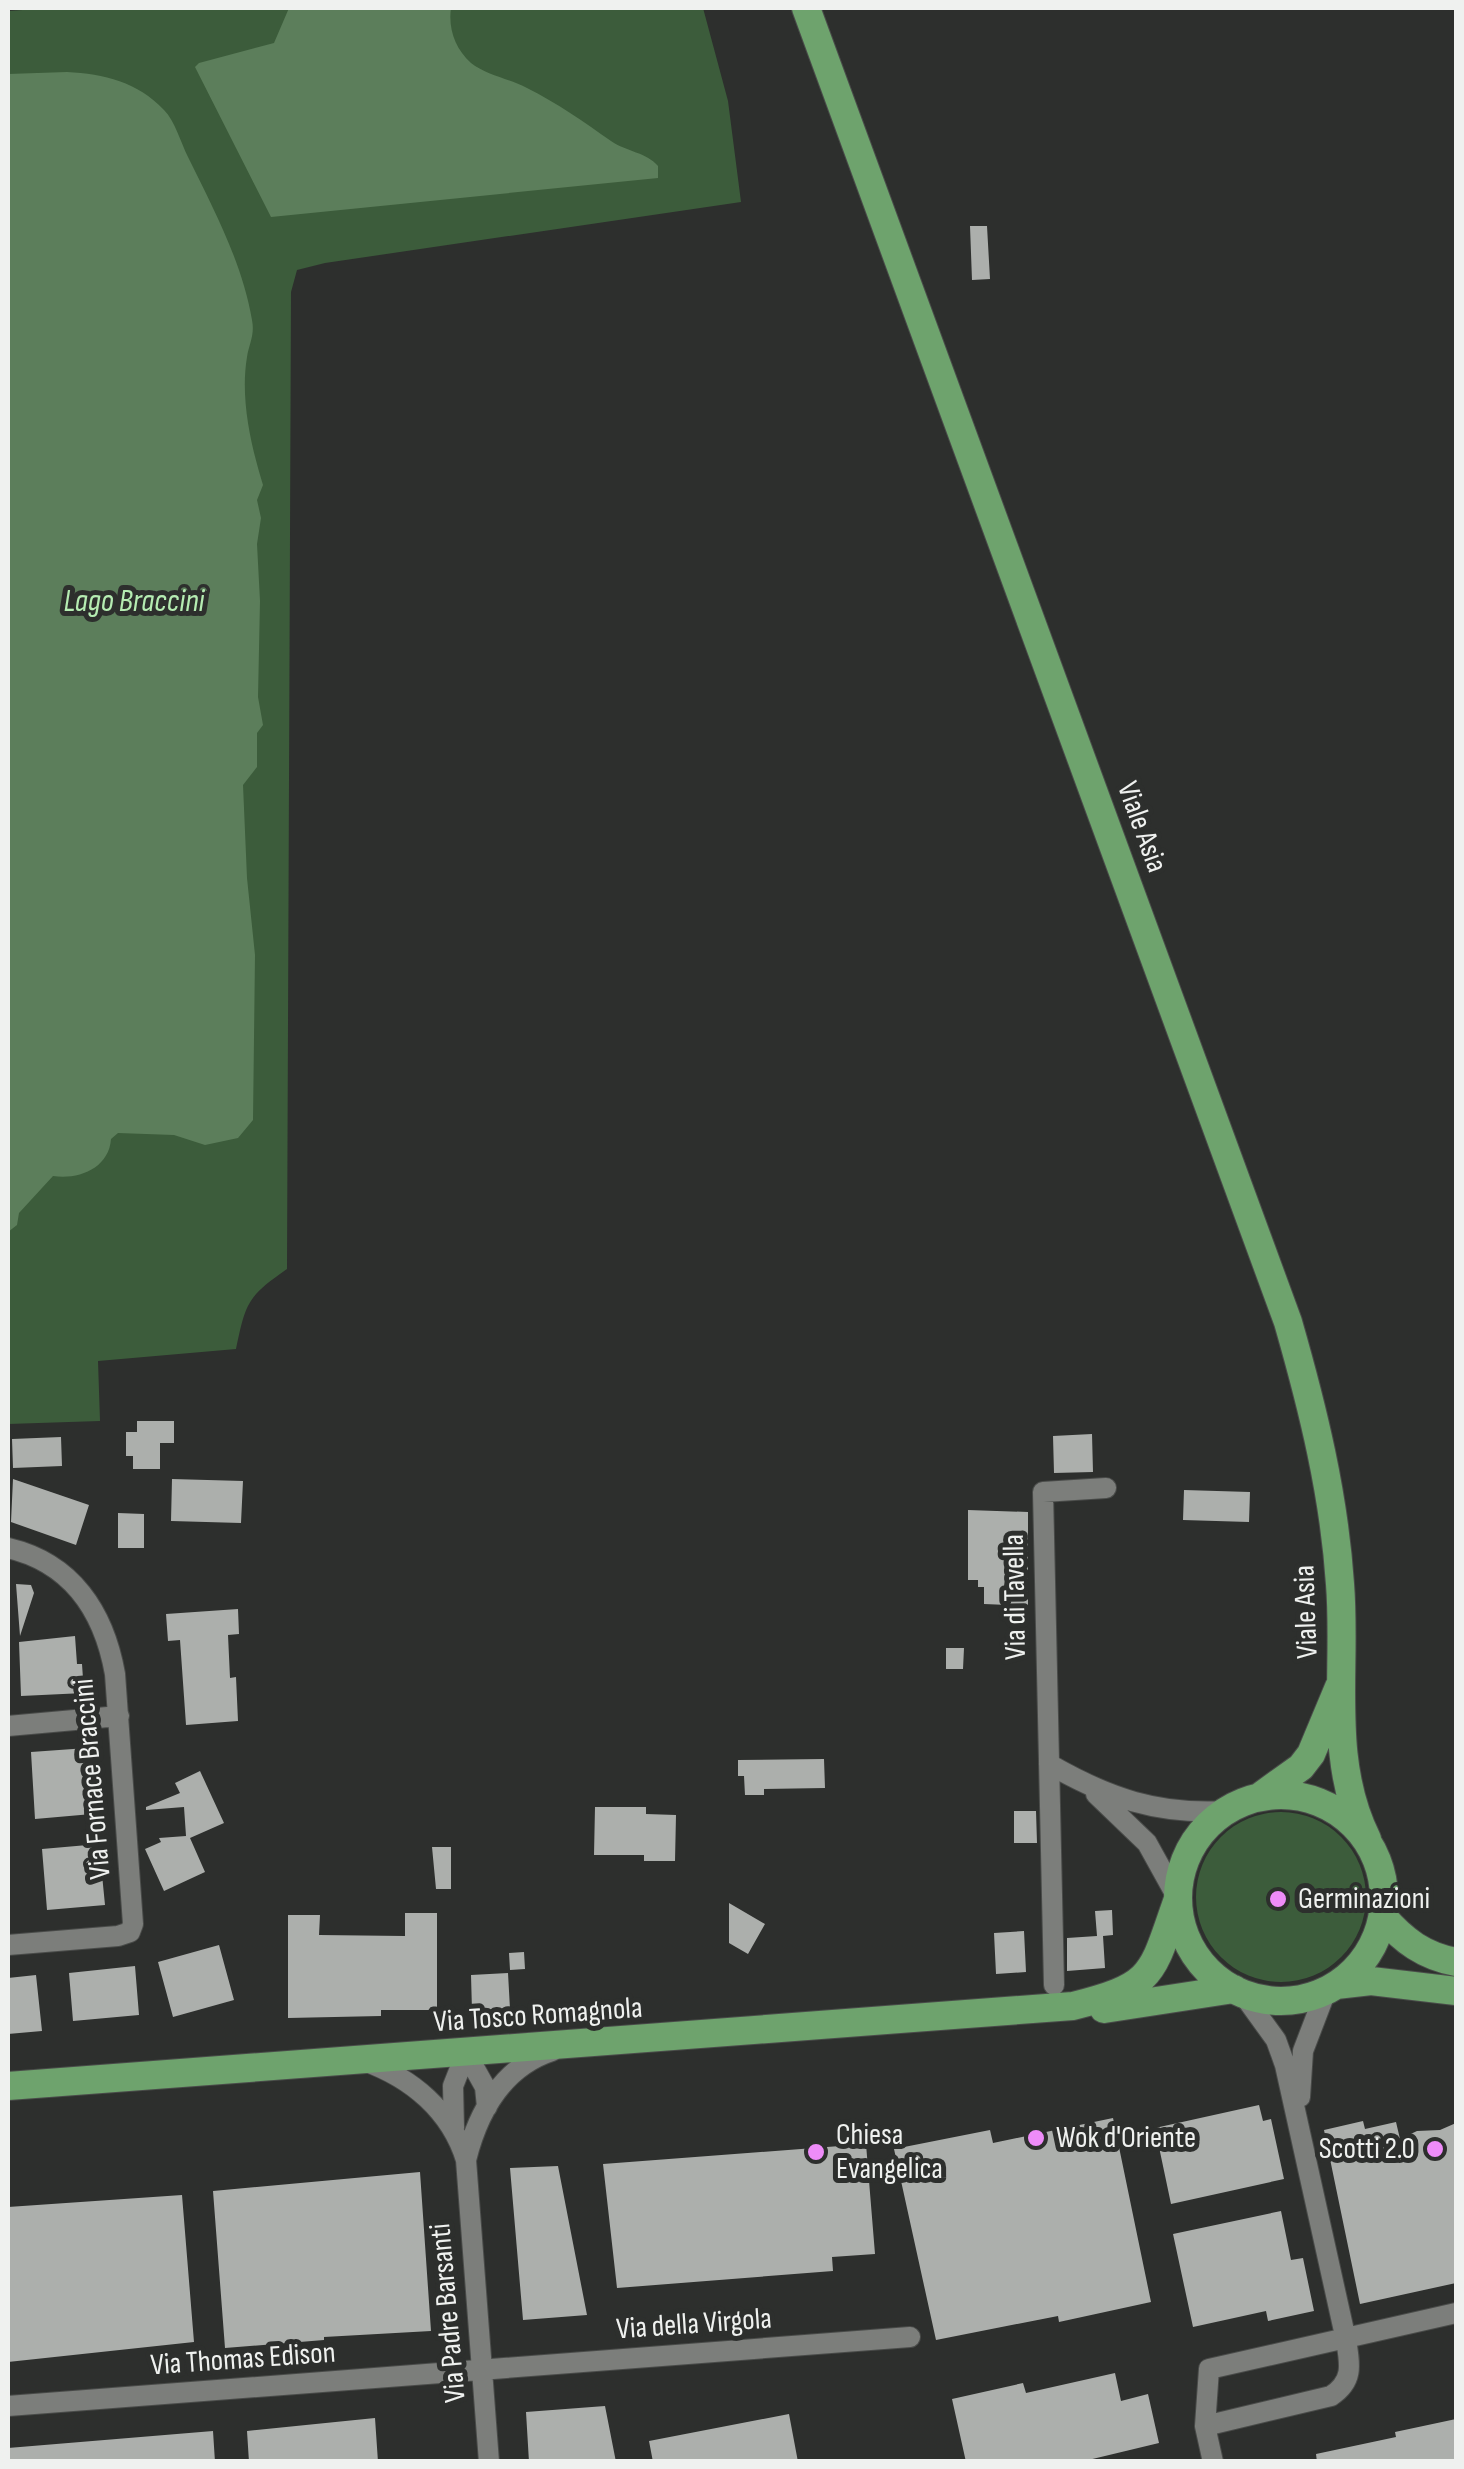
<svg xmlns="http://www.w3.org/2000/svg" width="1464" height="2469" font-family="'Sofia Sans Condensed',sans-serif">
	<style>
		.green { fill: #3c5c3b }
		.water { fill: #5c7e5b }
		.building { fill: #acafac }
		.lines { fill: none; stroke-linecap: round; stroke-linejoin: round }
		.minor-casing { stroke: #494b49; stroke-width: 22 }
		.primary-casing { stroke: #494b49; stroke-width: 30 }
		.minor { stroke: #7c7e7b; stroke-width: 20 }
		.primary { stroke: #6ea36d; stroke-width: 28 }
		.poi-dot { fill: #ee8cf8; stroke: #2d2f2d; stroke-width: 4 }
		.labels { text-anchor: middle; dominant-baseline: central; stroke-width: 10; stroke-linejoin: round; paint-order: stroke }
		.street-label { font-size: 30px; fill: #eff1ef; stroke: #2d2f2d }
		.poi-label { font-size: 30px; fill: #eff1ef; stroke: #2d2f2d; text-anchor: start }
		.water-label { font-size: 32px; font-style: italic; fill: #b5ecb2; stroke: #2d2f2d }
	</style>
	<rect width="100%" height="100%" fill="#2d2f2d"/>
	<path class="green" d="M52,8H703L728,101L741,202L325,263L297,270L291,292L287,1269C247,1297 246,1302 236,1349L98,1361L100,1421L8,1424V11Z
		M1196 1897a85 85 0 1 1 170 0a85 85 0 1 1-170 0Z"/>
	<path class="water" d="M289,8H451C448,28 455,49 471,63C486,75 510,79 527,88C557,103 584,122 611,141C627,152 646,152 658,166V178L271,217L195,67L199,63L274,43Z
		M67,72C104,74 138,82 164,110C175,121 181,143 188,157C214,210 242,262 252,320C255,335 249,344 247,357C240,399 251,446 263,485L257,500L261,518L257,544L260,601L258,697L263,725L257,733V767L243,785L247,878L255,955L253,1120L238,1138L205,1145L174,1135L118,1133L111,1139C109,1168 79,1180 53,1176L19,1213L17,1225L8,1232V74Z"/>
	<path class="building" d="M970,226H987L990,279L972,280Z
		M137,1421H174V1443H160V1469H133V1456H126V1432H137Z
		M1092,1434L1093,1472L1054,1473L1053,1436Z
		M61,1437L62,1466L13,1468L12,1439Z
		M13,1479L89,1505L76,1545L11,1522Z
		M172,1479L243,1481L241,1523L171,1521Z
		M1184,1490L1250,1492L1249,1522L1183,1520Z
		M968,1510L1028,1512V1625H1008V1605L984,1604V1587H978V1580H968Z
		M118,1513L144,1514V1548H118Z
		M16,1584L31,1585L34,1593L20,1636Z
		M238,1609L239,1634L228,1635L230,1678L236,1677L238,1721L186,1725L180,1640L168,1641L166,1614Z
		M75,1636L77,1664H82L84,1693L21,1696L19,1642Z
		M946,1648H964L963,1669H946Z
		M87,1748L92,1814L35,1819L31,1752Z
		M824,1759L825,1788L764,1789V1795H745L744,1776H738V1760Z
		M200,1771L224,1823L190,1838L205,1872L164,1891L145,1849L161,1842L159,1838L186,1836L184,1807L146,1810V1807L180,1793L175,1783Z
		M595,1807H646V1814L676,1815L675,1861H644V1855H594Z
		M1014,1811H1036L1037,1843H1014Z
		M99,1844L105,1905L47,1910L42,1849Z
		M432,1847H451V1889H436Z
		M729,1903L765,1924L748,1954L729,1943Z
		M1112,1910L1113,1935L1103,1936L1105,1968L1067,1971V1938L1097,1936L1095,1911Z
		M405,1913H437V2010H381V2016L288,2018V1915H320L319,1935L405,1936Z
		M1024,1931L1026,1972L996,1974L994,1933Z
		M219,1945L234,2000L173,2017L158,1962Z
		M524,1952L525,1969L510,1970L509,1953Z
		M135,1966L139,2015L73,2021L69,1973Z
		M508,1973L510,2009L472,2011L471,1975Z
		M36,1975L42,2031L8,2034V1978Z
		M1259,2105L1263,2121L1271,2119L1284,2179L1171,2204L1155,2128Z
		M1113,2118L1151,2302L1059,2322L1058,2316L936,2340L894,2149L990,2130L993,2143Z
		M1363,2121L1365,2129L1396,2122L1400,2139L1417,2131L1440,2130L1456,2123V2283L1360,2304L1324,2130Z
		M866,2144L875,2254L832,2257L833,2271L617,2288L603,2164Z
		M558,2166L587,2315L523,2320L510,2168Z
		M420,2172L431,2331L324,2337V2340L225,2348L213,2191Z
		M182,2195L194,2342L8,2362V2207Z
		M1281,2211L1291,2260L1303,2258L1314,2311L1268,2321L1266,2311L1193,2327L1173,2234Z
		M1115,2373L1121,2401L1148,2394L1159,2443L1080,2462H966L952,2399L1023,2383L1026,2393Z
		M605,2406L616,2462H529L526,2412Z
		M789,2414L798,2462H653L649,2441Z
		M375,2418L378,2462H249L247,2431Z
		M1456,2419V2462H1317L1316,2454L1396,2437L1395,2432Z
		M213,2431L215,2462H8V2448Z"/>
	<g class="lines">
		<g class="minor-casing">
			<path id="minor" d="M8,1548C72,1563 104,1612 115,1674L133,1924L130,1932L118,1936L8,1945
				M8,1726L119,1716
				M1049,1764C1108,1798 1158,1815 1226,1811
				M1096,1794L1147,1843L1178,1899
				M1054,1985L1043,1492L1106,1488
				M466,2053L485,2087L487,2107
				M364,2061C412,2078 451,2111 466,2160
				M1300,2097L1303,2051L1326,1991
				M454,2128L453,2086L466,2053
				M8,2406L910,2337
				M1205,2426L1331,2396C1354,2381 1350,2364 1346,2340L1285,2065L1276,2040L1242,1993
				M489,2462L466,2160C478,2112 503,2067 552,2051
				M1213,2462L1205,2426L1209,2369L1456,2313"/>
		</g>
		<g class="primary-casing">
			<path id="primary" d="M806,8L1288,1322C1313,1409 1334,1494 1340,1584C1347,1670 1327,1759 1367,1839
				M1178 1898a103 103 0 1 1 206 0a103 103 0 1 1-206 0Z
				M1262,1795L1301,1767L1311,1754L1339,1687
				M1383,1917C1404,1941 1424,1956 1456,1962
				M1336,1985L1371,1981L1456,1991
				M1104,2009L1234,1989
				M8,2086L1073,2006C1156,1985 1151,1975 1178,1899"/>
		</g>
		<use href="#minor" class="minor"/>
		<use href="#primary" class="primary"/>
	</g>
	<g class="poi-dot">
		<circle cx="1278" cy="1899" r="10"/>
		<circle cx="1036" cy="2138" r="10"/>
		<circle cx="1435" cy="2149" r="10"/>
		<circle cx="816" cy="2152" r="10"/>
	</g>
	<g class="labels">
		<g class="street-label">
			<text transform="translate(1142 827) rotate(70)">Viale Asia</text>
			<text transform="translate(1015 1597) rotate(-91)">Via di Tavella</text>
			<text transform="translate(1306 1612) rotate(-92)">Viale Asia</text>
			<text transform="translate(92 1779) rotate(-95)">Via Fornace Braccini</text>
			<text transform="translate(538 2015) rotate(-4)">Via Tosco Romagnola</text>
			<text transform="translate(448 2313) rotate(-95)">Via Padre Barsanti</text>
			<text transform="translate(694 2324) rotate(-4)">Via della Virgola</text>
			<text transform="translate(243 2359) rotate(-4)">Via Thomas Edison</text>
		</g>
		<g class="poi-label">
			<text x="1298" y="1899">Germinazioni</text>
			<text x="836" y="2135">Chiesa<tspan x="836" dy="34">Evangelica</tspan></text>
			<text x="1056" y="2138">Wok d'Oriente</text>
			<text x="1415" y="2149" text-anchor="end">Scotti 2.0</text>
		</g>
		<g class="water-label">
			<text x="134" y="601">Lago Braccini</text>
		</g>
	</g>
	<rect width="1464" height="2469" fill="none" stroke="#eff1ef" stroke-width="20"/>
</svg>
